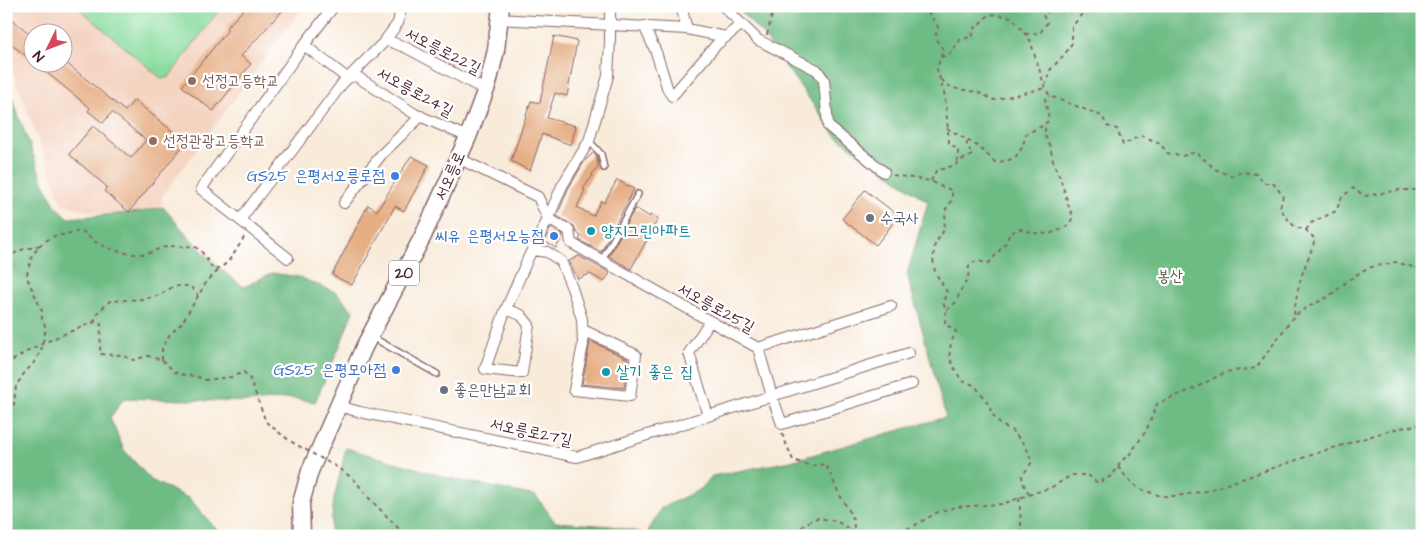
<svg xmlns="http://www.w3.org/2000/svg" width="1428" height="542" font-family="'Architects Daughter','Poor Story',sans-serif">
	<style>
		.built { fill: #f4d3c0; fill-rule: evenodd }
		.green { fill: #88dc9d; stroke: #697e64 }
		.forest { fill: #6ebc84; stroke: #5c6e58 }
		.building { fill: #e6ae84 }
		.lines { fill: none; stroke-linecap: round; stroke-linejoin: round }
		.lane-casing { stroke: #876668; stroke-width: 8 }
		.street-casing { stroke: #876668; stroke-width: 12 }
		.primary-casing { stroke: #876668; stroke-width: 19 }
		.path { stroke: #876668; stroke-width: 2; stroke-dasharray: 4 4; stroke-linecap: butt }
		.lane { stroke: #fff; stroke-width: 5 }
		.street { stroke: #fff; stroke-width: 10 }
		.primary { stroke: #fff; stroke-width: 16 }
		.path-bridge { stroke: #876668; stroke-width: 2; stroke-dasharray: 4 4; stroke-linecap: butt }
		.education-dot { fill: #8d6e63; stroke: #fff; stroke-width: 2 }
		.shop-dot { fill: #3f7fe0; stroke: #fff; stroke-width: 2 }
		.worship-dot { fill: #6b7280; stroke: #fff; stroke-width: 2 }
		.culture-dot { fill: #0f9aa8; stroke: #fff; stroke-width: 2 }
		.labels { text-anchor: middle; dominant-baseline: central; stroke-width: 4.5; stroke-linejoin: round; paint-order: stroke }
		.shield { fill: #fff; stroke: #80626b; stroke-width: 1 }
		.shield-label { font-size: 15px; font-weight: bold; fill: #4a1f2b }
		.street-label { font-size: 16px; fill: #4a1f2b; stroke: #fff }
		.education-label { font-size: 16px; fill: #785e54; stroke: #fff; text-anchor: start }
		.shop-label { font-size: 16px; fill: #366cbe; stroke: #fff; text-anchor: end }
		.worship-label { font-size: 16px; fill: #5b616d; stroke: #fff; text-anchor: start }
		.culture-label { font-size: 16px; fill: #0d838f; stroke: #fff; text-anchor: start }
		.park-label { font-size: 16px; fill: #5d584d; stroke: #fff }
	</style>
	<rect width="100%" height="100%" fill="#fff"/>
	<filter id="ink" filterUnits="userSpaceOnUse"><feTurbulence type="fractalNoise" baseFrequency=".02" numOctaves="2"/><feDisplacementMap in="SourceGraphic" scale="10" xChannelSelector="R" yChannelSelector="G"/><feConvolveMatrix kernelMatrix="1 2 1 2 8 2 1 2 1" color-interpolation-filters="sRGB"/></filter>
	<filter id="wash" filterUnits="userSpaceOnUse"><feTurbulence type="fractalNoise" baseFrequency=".0096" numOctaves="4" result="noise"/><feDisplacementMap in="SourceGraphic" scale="20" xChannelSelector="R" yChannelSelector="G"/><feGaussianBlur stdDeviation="1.12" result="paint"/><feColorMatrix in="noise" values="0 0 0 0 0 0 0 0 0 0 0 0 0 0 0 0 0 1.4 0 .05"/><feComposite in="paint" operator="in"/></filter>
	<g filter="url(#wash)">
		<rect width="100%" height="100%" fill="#f8ebda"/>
		<path class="built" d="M6,6H304L162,196L161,206L133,212L98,213L62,204L6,54ZM32,32H62V62H32Z"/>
		<path class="green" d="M76,6H218L219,10L169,77L162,79Z"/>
		<path class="forest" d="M735,6H1422V536H330L334,499L346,448L453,479L536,496L555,522L611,526L647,534L661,508L701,489L712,476L791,461L946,417L907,274L928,202L836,136L763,35Z
			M6,81L42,179L55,205L69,218L140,212L163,207C188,236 212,265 244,287L272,273L299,277L337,293L353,311L339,348L315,402L290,398L250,402L124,398L110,418L124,450L151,480L190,499L222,536H6Z"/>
		<g id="blocks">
			<path class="building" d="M247,6H279L283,10L241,56L251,64L213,111L182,86L228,30L226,28Z
				M6,14L32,36V61L6,40Z
				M554,36L577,41L567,96L555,93L547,118L576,126L571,145L542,134L530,171L511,161L531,101L540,103Z
				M34,62H65L125,111L134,100L186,142L129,212L104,191L107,187L69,154L93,126L131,158L146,140L112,112L103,123L88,111L90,108Z
				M594,152L597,156L598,168L592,174L593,175L583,189L585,190L577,207L593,216L601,201L604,203L617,180L634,189L601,252L579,240L581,236L576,232L574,226L557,216L568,189L584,162Z
				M411,156L429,165L404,211L395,206L352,285L332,275L368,205L377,211Z
				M865,190L899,216L876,245L842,219Z
				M635,208L650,217L651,214L658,219L631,269L609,256Z
				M551,228L563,234L556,248L544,241Z
				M579,256L610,273L604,282L590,274L578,279L569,261Z
				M590,341L628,359L624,388L582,384Z"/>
		</g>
	</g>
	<g filter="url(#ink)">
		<use href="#blocks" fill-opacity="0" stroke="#876668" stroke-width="1"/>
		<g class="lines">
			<g class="lane-casing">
				<path id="lane" d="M589,141L601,154L604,168
					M602,260L638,194
					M372,337L437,374"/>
			</g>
			<g class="street-casing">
				<path id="street" d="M681,6L687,29
					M723,6L758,40L817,70L824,80L828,126L884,172
					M499,19L687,29L726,37
					M644,26L656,52L668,90L672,96L717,44L742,24
					M386,40L407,48L485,90
					M304,45L347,78L356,76L415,114L468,137
					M458,158L538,197L548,219L569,230L571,243L758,348L891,306
					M344,203L381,155L421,116
					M240,220L342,84L383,43L398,23L400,13L398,6
					M532,250L547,252L561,261L572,288L582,319L583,345L574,390L630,396L636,355L583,330
					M288,258L201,189L304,45L334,6
					M506,309L521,315L529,325L522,373L485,369L504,314L529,256L548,219L562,186L589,141L608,76L610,41V6
					M758,348L772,396L782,424L912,384
					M338,406L360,412L577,457L909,353
					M708,416L689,353L710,321"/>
			</g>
			<g class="primary-casing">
				<path id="primary" d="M302,536L301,503L310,471L364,347L423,236L468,137L488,84L496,50L501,6"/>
			</g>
			<path class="path" d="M922,6L926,9L938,27L935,38L943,49L937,69L945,96L949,143L958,150V161
				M1025,34L1040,33L1047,23L1043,15L1051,9L1069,12L1077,8L1083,11
				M767,35L772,15L777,6
				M941,57L949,55L960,40L973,36L972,31L990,14L1012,17L1030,40L1045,88L1050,96L1102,116L1107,126L1117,129L1123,145L1133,139L1142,136L1160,143L1167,153L1182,156L1196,152L1215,169L1231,176L1242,172L1257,174L1264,183L1274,184L1283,196L1280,208L1286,217L1295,227L1306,230L1315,239C1312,249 1308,259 1304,269C1299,282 1295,302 1294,316
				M941,80L952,88L977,92L994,100L1045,88
				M1045,86L1050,70L1065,54L1072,43V27L1084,11L1085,6
				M947,128L979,147L995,162C1017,161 1021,154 1026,134L1044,125
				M893,175L931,181L942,187L952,190V200L946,209L944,230L935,244L933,259L935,272L947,292L943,302L946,311L945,324L956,331C945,356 949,359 962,381L974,385L985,398L993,415L1001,425L1011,430L1026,446L1032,462L1022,476L1023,483L1029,494
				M931,181L936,171L956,165L958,161L973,155L967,146V140
				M1306,230L1311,223L1336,211L1342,197L1353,188L1365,196L1399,190H1422
				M6,251L13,254L26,248H31L40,245
				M947,310L956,302L961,290L968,279L969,265L976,261L989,263L1005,244L1010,233L1020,229L1034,233L1049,234L1062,229L1070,224L1073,216L1069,207L1060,177L1054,165L1050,146L1045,136V124L1049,120L1045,99L1050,96
				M94,322L98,312L110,301L144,299L160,295L174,286H190L198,295
				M162,360V348L170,334L182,323L207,281L219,270
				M6,365C32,346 64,334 94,322L101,324L100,354L121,355L133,360L148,356L162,360L175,372L185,375L196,376L205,380L231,377L244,372L250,379L266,422
				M6,410L14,404L16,386L25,372L33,364L41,351L46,328L42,319V311L28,280L27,274L32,256L40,245L50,238L57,235H67L69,233H75L78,230C85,231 88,237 94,241C108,249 126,255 142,254C149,254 154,251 161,248C168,246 176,246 184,247C188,247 191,245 195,247C205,251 207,264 215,270C229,266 237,248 245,236
				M782,434L793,460L811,466L825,464C831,475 835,486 841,497C846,507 857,519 853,531
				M1118,467L1132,484L1143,490L1161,496H1176L1206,491L1233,482L1314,454L1391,430L1422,424
				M368,497L406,536
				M1019,498L1021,523V536
				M788,536L813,519L818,518L836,521L853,531L898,532L912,527L938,512L956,507L1002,504L1052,487L1072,475H1088L1098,483L1113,475L1121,461L1130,454L1146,431L1157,404L1195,388L1226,372L1256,368L1294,316L1306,308L1328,297L1350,279L1367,268L1396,262L1416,268L1422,266"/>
			<use href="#lane" class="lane"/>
			<use href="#street" class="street"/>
			<use href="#primary" class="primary"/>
			<path class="path-bridge" d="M266,422L290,441L335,466L354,479L368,497"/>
		</g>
	</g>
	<g class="education-dot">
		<circle cx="192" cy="81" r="5"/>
		<circle cx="153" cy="141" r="5"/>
	</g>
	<g class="shop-dot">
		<circle cx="395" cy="176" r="5"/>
		<circle cx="554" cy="236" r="5"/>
		<circle cx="396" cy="370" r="5"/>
	</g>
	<g class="worship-dot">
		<circle cx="870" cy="218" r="5"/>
		<circle cx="444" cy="390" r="5"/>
	</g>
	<g class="culture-dot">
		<circle cx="591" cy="231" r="5"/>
		<circle cx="606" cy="372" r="5"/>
	</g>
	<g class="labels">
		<rect class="shield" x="389" y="260.5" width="30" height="25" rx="4"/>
		<g class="shield-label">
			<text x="404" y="273">20</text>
		</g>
		<g class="street-label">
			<text transform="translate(443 51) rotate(27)">서오릉로22길</text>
			<text transform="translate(415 92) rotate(29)">서오릉로24길</text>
			<text transform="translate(450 176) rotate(-66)">서오릉로</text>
			<text transform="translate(716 308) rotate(29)">서오릉로25길</text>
			<text transform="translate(531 432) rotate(12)">서오릉로27길</text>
		</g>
		<g class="education-label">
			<text x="202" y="81">선정고등학교</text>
			<text x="163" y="141">선정관광고등학교</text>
		</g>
		<g class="shop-label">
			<text x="385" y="176">GS25 은평서오릉로점</text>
			<text x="544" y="236">씨유 은평서오능점</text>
			<text x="386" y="370">GS25 은평모아점</text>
		</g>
		<g class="worship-label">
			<text x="880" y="218">수국사</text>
			<text x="454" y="390">좋은만남교회</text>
		</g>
		<g class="culture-label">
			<text x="601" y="231">양지그린아파트</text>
			<text x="616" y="372">살기 좋은 집</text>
		</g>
		<g class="park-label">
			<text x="1170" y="276">봉산</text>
		</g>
	</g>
	<rect width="1428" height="542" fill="none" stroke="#fff" stroke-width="25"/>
	<g transform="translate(48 48) rotate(228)"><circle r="24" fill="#ffffff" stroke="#b7a5aa"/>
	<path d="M0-4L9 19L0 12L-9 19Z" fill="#d1495b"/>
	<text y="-8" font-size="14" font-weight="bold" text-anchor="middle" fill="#4a1f2b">N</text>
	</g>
</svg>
